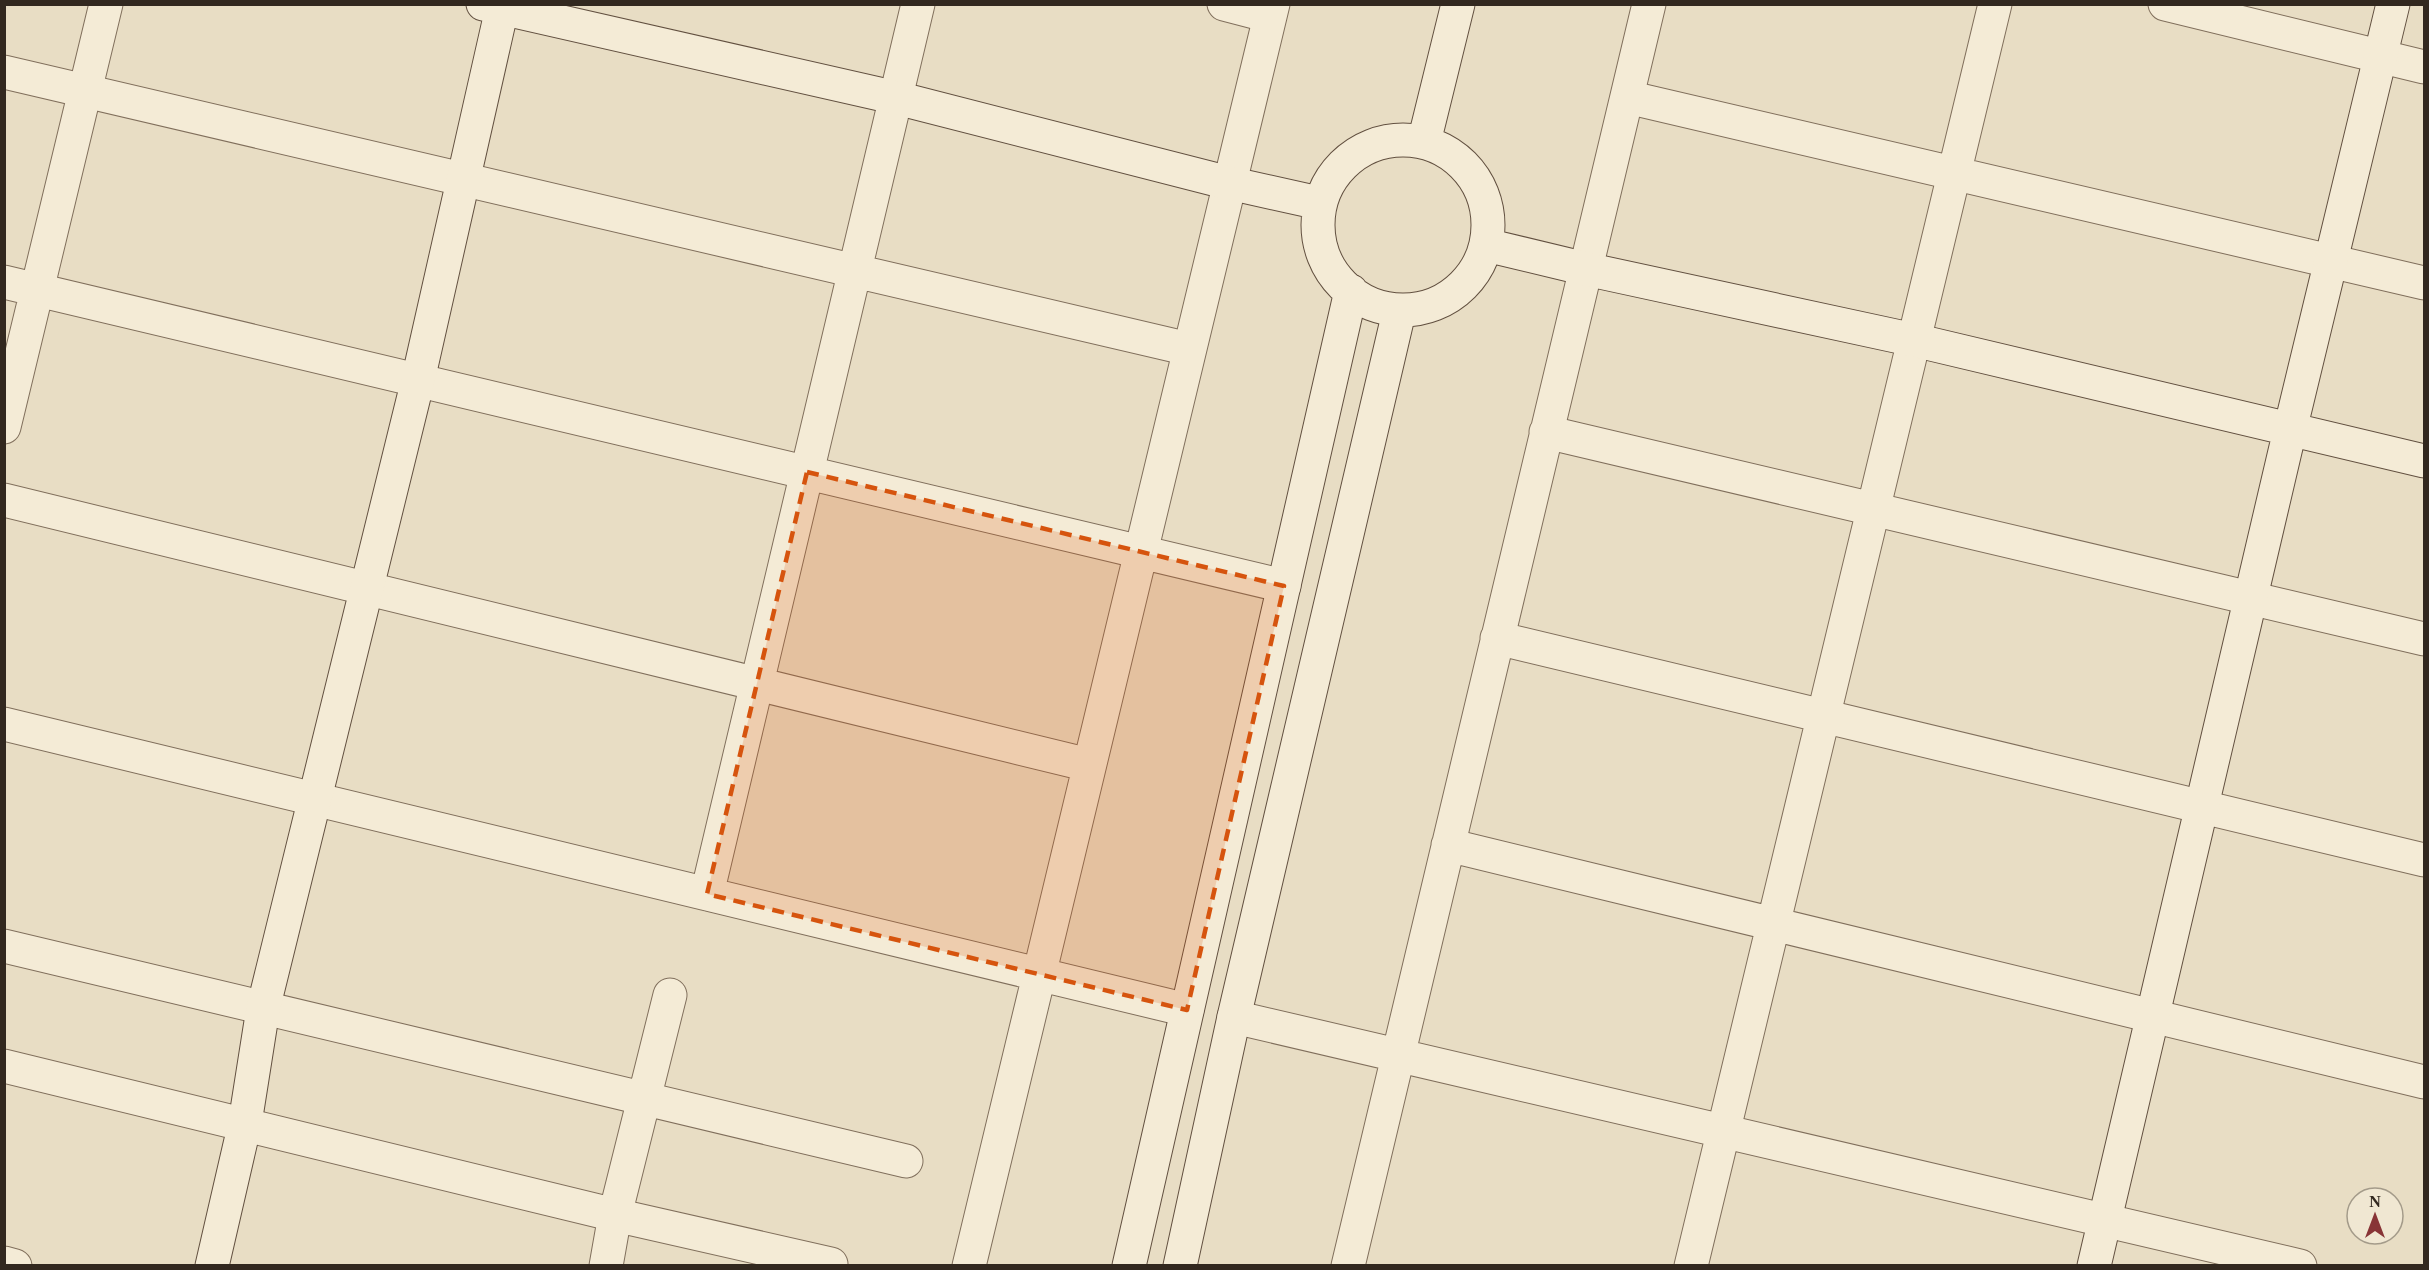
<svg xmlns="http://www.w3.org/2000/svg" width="2429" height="1270" font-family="'Times New Roman',serif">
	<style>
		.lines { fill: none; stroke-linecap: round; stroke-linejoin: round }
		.street-casing { stroke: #806f5c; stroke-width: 35 }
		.secondary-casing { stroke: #625040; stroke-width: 35 }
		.street { stroke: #f4ebd6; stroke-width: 33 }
		.secondary { stroke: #f4ebd6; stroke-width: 33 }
		.marked { fill: #d6540e; fill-opacity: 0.2; stroke: #d6540e; stroke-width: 4.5; stroke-dasharray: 12 8; stroke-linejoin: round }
	</style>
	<rect width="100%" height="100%" fill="#e8ddc4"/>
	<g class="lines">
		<g class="street-casing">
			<path id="street" d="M1224,4L1270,16
				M2165,4L2424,67
				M4,72L1189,349
				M1627,97L2424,283
				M4,282L1284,586
				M4,427L106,4
				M1546,432L2424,639
				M4,500L1089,765
				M1497,638L2424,860
				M4,724L1187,1010
				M1448,845L2424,1082
				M707,894L918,4
				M4,946L906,1161
				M1234,1017L2300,1266
				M4,1066L615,1215L831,1264
				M4,1263L15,1266
				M606,1266L615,1215L670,995
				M969,1266L1273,4
				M1348,1266L1649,4
				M1691,1266L1995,4"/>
		</g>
		<g class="secondary-casing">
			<path id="secondary" d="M483,4L897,98L1229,183L1319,203
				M1318 225a85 85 0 1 1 170 0a85 85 0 1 1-170 0Z
				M1424,142L1458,4
				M1486,245L1586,269L1914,340L2424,461
				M212,1266L245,1123L263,1009L418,380L503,4
				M1129,1266L1351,291
				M1180,1266L1234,1017L1399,312
				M2094,1266L2290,430L2393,4"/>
		</g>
		<use href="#street" class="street"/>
		<use href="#secondary" class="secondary"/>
	</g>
	<path class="marked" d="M807,472L1284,586L1187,1010L707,894Z"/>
	<rect width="2429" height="1270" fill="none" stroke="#32281f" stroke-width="12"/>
	<g transform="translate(2375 1216)"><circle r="28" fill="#f0e7d2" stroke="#a49b8a" stroke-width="1.5"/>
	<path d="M0-4.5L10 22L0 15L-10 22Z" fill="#883436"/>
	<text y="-9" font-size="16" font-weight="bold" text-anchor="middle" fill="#32281f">N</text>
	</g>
</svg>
